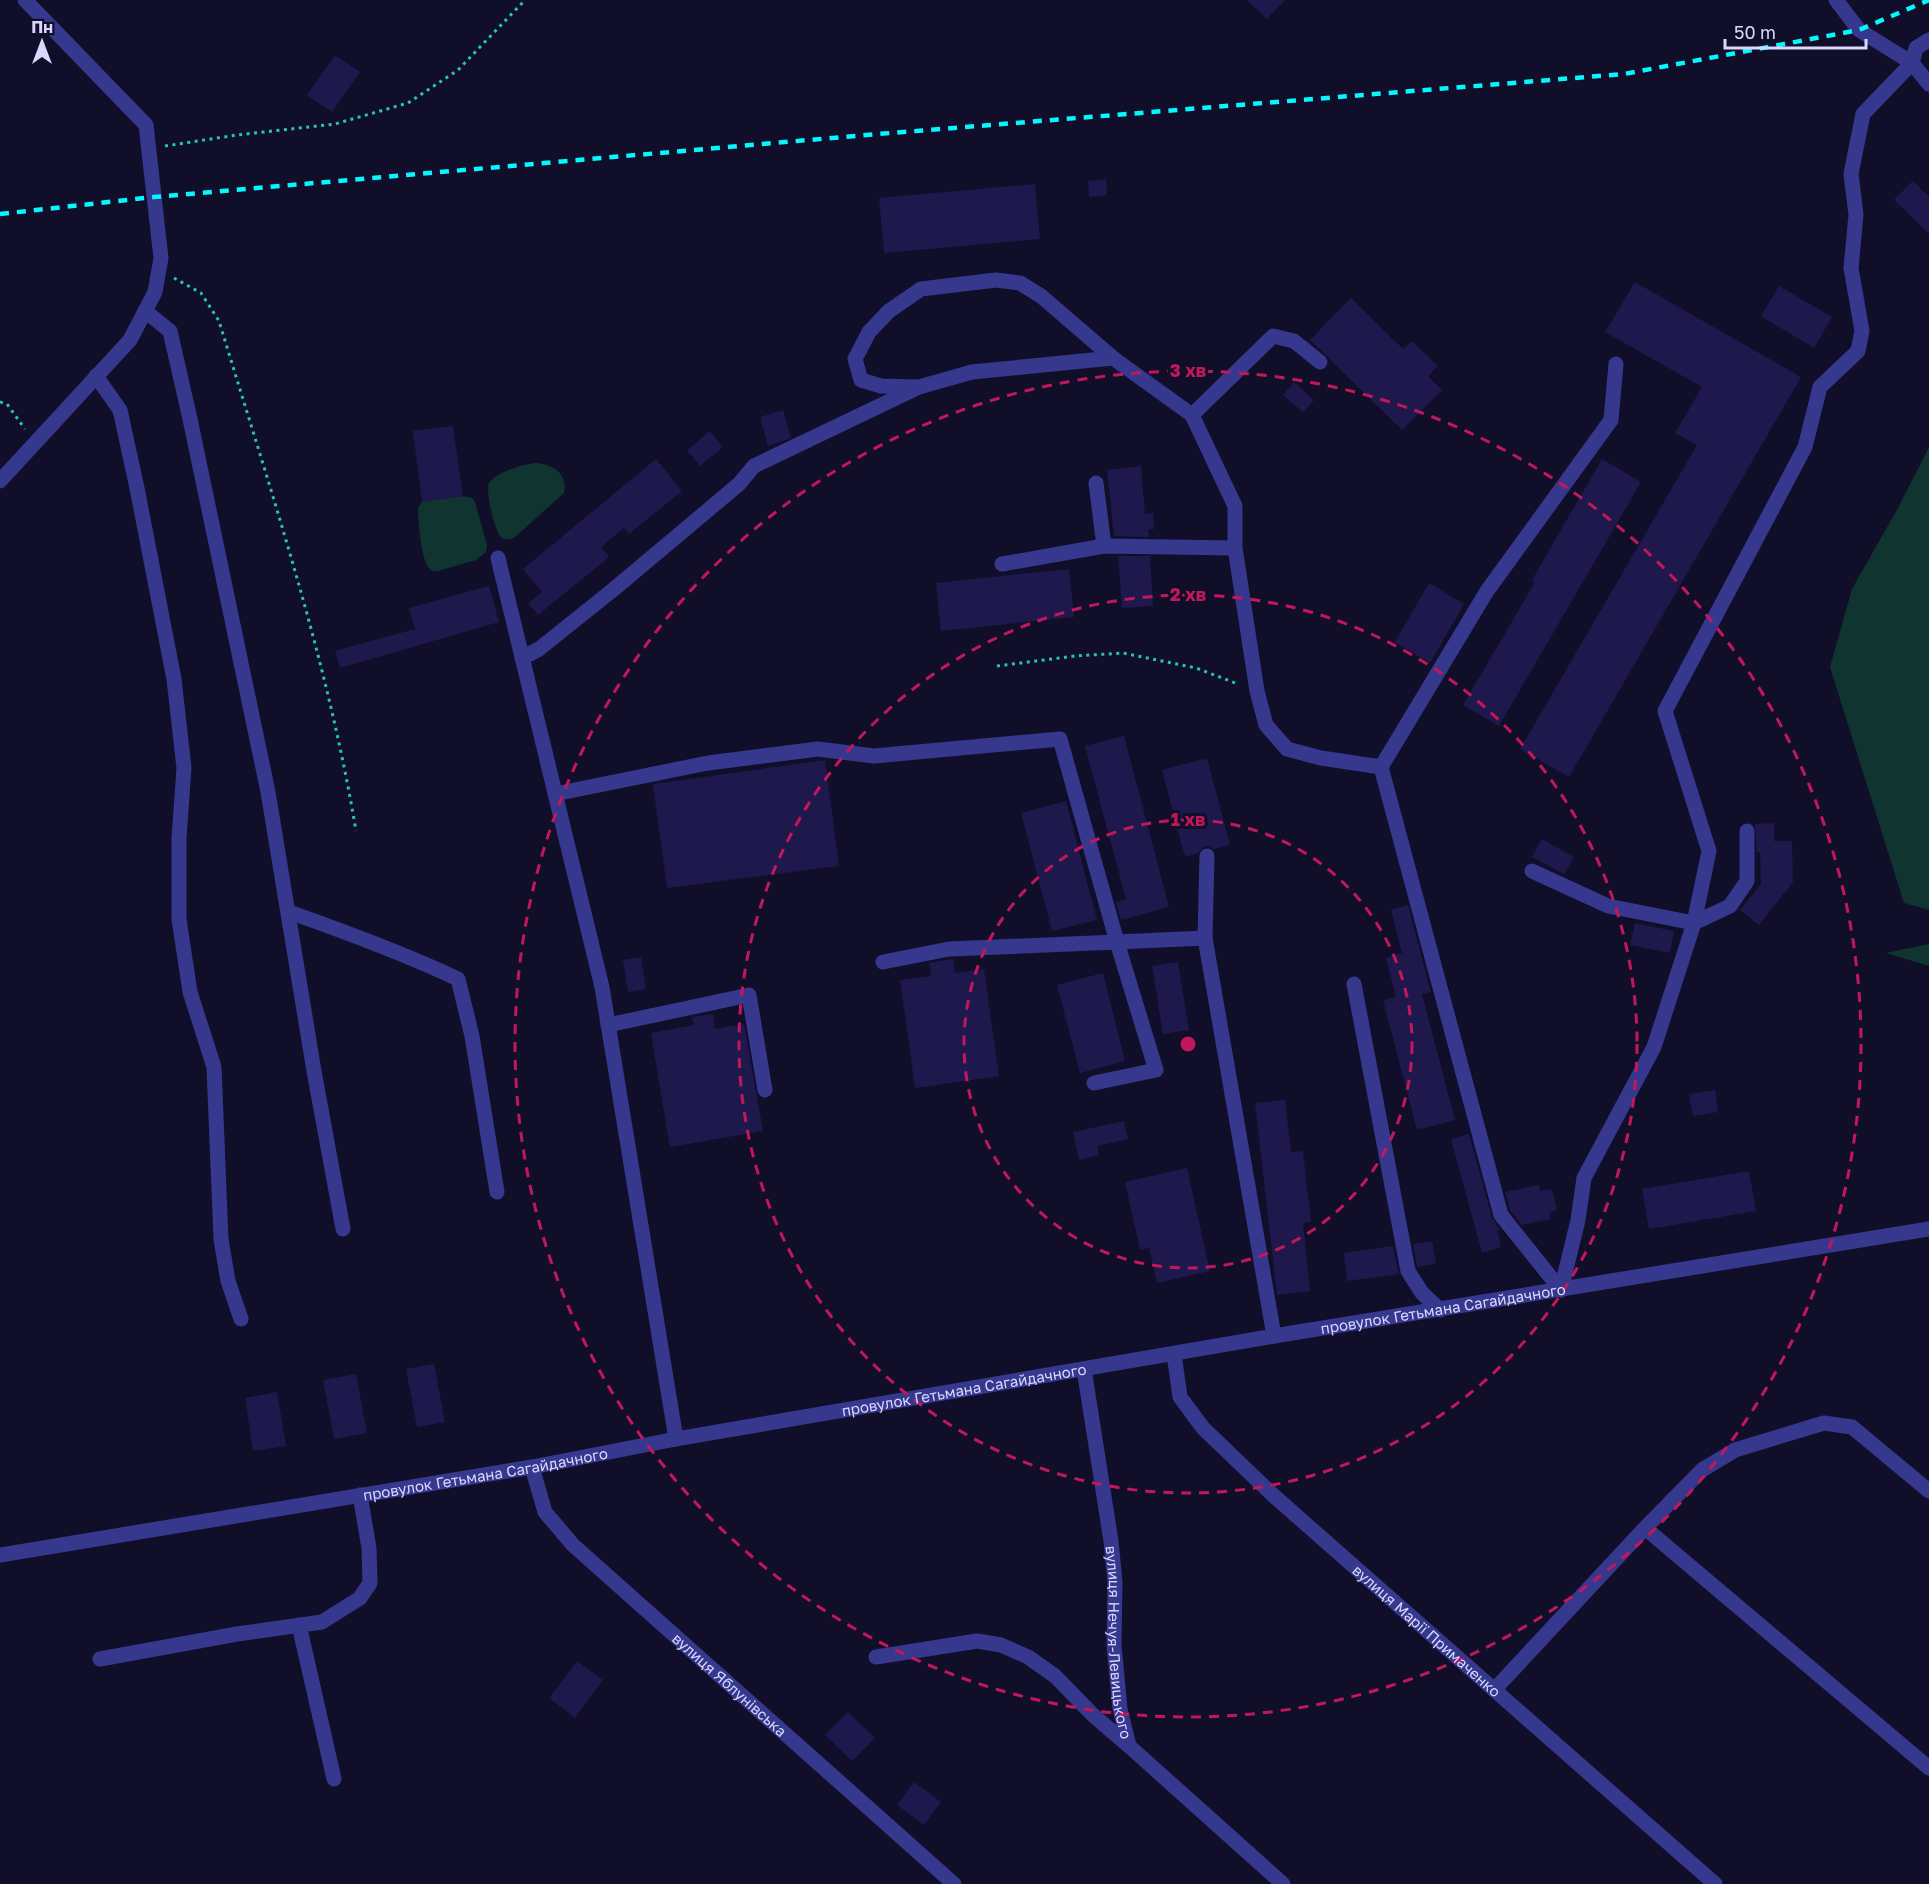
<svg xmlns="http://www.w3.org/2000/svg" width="1929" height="1884" font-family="'Golos Text',sans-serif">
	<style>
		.green { fill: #103531 }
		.building { fill: #1f184d }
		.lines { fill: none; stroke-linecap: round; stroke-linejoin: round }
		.path { stroke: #24c6b0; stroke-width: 3; stroke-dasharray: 3 4.5; stroke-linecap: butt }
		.minor { stroke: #35388d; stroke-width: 15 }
		.rail { stroke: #03f8ff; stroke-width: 4.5; stroke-dasharray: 9 8; stroke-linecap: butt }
		.ring { fill: none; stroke: #c2185b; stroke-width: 3; stroke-dasharray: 10 8 }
		.labels { text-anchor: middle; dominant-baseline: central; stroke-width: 6; stroke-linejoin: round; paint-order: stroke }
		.street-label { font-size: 15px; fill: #d9d7ff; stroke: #110e2a }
		.centre { fill: #c2185b; stroke: #110e2a; stroke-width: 3 }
		.ring-label { font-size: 18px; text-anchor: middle; font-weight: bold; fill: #c2185b; stroke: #110e2a; stroke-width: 6; stroke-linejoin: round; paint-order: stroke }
	</style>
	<rect width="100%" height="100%" fill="#110e2a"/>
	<path class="green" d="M1929,447V910L1904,903L1830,667L1852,589L1898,508Z
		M537,463C554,465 568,474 564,493L515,537C510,539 506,541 501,537C495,533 485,490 489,483C496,472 524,464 537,463Z
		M463,496L472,498L475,502L487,545L486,552L476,560L438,571C433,571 432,572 429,568C421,559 418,521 418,508L422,502Z
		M1929,944V966L1886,953Z"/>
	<path class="building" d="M1247,0H1285L1267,19Z
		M335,55L360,72L332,112L307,95Z
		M1106,179L1107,195L1089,197L1088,181Z
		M1913,181L1929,197V234L1894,200Z
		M1035,184L1040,239L884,253L879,198Z
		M1635,282L1801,377L1569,777L1520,749L1697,445L1675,433L1702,387L1605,332Z
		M1779,286L1832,317L1814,348L1761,316Z
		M1351,298L1403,349L1412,341L1438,366L1428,376L1442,390L1402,430L1310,340Z
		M1294,382L1314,400L1303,412L1283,395Z
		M783,410L791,438L768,446L760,417Z
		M453,426L463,496L422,502L413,431Z
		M710,431L723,447L700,466L687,450Z
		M656,459L682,491L629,534L624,528L601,547L609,557L538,615L528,603L542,592L523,569Z
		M1602,459L1641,482L1499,726L1463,705L1535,582L1532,580Z
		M1141,466L1145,514L1153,513L1154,529H1148L1149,537L1114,536L1107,470Z
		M1118,556H1150L1153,606L1122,608Z
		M1069,569L1074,617L941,631L936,583Z
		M1429,583L1464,604L1430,663L1395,642Z
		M489,586L499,622L340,668L335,651L415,629L409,608Z
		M1124,736L1169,907L1121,920L1116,902L1126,899L1085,746Z
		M1207,758L1230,845L1214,849L1208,846L1203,847L1198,853L1185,857L1162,770Z
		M825,760L839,866L667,888L653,784Z
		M1066,801L1097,920L1052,931L1021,813Z
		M1774,823V841H1792L1793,882L1759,925L1740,910L1761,884L1760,852H1757L1755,824Z
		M1542,839L1574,857L1564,874L1532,857Z
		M1408,905L1431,992L1422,994L1455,1120L1417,1130L1383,1000L1396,997L1386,958L1402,953L1391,910Z
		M1635,923L1674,931L1670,953L1630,945Z
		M641,957L646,989L628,992L623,960Z
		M953,959L955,973L984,969L999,1076L915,1088L900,980L931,976L929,963Z
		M1178,962L1189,1030L1163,1034L1152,966Z
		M1103,973L1125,1061L1080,1073L1057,985Z
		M713,1014L715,1029L744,1024L763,1131L670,1147L651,1033L694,1025L692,1017Z
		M1715,1090L1718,1112L1693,1116L1689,1094Z
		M1285,1100L1291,1152L1303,1151L1311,1222L1303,1223L1310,1291L1277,1295L1255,1103Z
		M1124,1121L1128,1139L1097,1146L1099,1155L1079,1160L1073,1132Z
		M1469,1134L1492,1218L1500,1230H1497L1501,1247L1482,1253L1451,1139Z
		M1187,1168L1210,1271L1157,1283L1149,1248L1140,1250L1125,1182Z
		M1749,1171L1756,1211L1649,1229L1642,1189Z
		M1539,1185L1540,1191L1552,1189L1557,1210L1549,1212L1551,1219L1522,1225L1510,1210L1505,1192Z
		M1432,1241L1436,1264L1417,1267L1413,1244Z
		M1393,1246L1399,1274L1347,1281L1344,1253Z
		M434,1364L445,1422L417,1427L406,1369Z
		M356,1374L367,1433L334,1439L323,1380Z
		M277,1392L286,1446L253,1451L245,1398Z
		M577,1661L603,1680L575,1718L549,1698Z
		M848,1712L875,1738L852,1761L825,1735Z
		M914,1782L941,1802L924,1825L897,1805Z"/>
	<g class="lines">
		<path class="path" d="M165,146L237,135L335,124L408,103L458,70L525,0
			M174,278L201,293L219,321C270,489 327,657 356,831
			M0,402L7,404L25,429
			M997,666L1075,656L1123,653L1196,668L1238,684"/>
		<g class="minor">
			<path d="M1836,0L1859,30L1912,63L1929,84"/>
			<path d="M145,311L170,331L190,419L268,792L314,1071L343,1229"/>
			<path d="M96,376L120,410L137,488L174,679L184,768L179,838V919L190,992L214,1067L221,1239L228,1281L241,1319"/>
			<path d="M916,387L881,386L861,380L855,359L869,332L889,311L921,289L996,280L1020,283L1041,296L1113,358"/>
			<path d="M1192,415L1273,336L1294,341L1320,362"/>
			<path d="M0,481L130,340L155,292L161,258L146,125L25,0"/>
			<path d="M1096,483L1104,546"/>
			<path d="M498,558L602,987L676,1439"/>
			<path d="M1002,564L1104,546L1235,548"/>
			<path d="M522,658L539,649L614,589L739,484L754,466L919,387L972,372L1113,358L1192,415L1235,506V548L1257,691L1266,725L1287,749L1321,758L1381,767"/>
			<path d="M555,794L708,763L818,749L874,756L1060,739L1117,942L1205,938"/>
			<path d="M1207,856L1205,938L1274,1336"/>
			<path d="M1532,871L1608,906L1694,923L1730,906L1747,881V831"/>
			<path d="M289,912C346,932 403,953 458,979L472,1036L497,1192"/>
			<path d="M883,962L949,949L1117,942L1156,1070L1094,1083"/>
			<path d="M1354,984L1408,1271L1422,1293L1440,1310"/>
			<path d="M608,1025L749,995L765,1090"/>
			<path d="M1561,1290L1578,1220L1584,1178L1654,1047L1694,923L1709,851L1665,711L1805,447L1820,387L1858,351L1862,331L1851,268L1856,215L1851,174L1863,114L1912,63L1916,48L1929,40"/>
			<path d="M1561,1290L1501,1215L1381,767L1487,591L1611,420L1616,364"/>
			<path id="s1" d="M1174,1354L1180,1397L1203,1428L1274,1496L1715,1884"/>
			<path id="s2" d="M1084,1369L1111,1541L1115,1582L1114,1645L1120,1709L1129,1746L1283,1884"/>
			<path id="s3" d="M532,1467L545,1512L573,1545L954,1884"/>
			<path d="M1645,1528L1929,1768"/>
			<path id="s4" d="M0,1555L532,1467L676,1439L1274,1336L1929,1229"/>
			<path d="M299,1625L334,1779"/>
			<path d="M876,1657L977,1641L1001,1645L1028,1657L1055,1676L1093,1715L1129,1746"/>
			<path d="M100,1659L237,1634L322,1622L360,1598L370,1583L369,1548L360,1495"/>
			<path d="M1494,1690L1645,1528L1702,1470L1735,1450L1824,1423L1852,1427L1929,1491"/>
		</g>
		<path class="rail" d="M0,214L154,197L866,135L1624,74L1859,30L1929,0"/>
	</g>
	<g class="ring">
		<circle cx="1188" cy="1044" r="224"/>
		<circle cx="1188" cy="1044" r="449"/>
		<circle cx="1188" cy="1044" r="673"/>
	</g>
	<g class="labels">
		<g class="street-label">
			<text stroke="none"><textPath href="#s4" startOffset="1464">провулок Гетьмана Сагайдачного</textPath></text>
			<text stroke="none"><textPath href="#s4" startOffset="978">провулок Гетьмана Сагайдачного</textPath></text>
			<text stroke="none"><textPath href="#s4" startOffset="492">провулок Гетьмана Сагайдачного</textPath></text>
			<text stroke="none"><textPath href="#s1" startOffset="384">вулиця Марії Примаченко</textPath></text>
			<text stroke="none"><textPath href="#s2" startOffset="276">вулиця Нечуя-Левицького</textPath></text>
			<text stroke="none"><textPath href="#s3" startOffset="300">вулиця Яблунівська</textPath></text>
		</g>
	</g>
	<circle cx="1188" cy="1044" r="9" class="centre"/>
	<g class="ring-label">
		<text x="1188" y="377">3 хв</text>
		<text x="1188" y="601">2 хв</text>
		<text x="1188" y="826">1 хв</text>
	</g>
	<g transform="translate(42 42)" stroke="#110e2a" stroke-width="4.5" paint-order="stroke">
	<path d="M0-4.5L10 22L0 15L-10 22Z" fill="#d9d7ff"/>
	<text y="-9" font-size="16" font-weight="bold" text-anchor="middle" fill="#d9d7ff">Пн</text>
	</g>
	<path d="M1725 39v9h141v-9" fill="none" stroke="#d9d7ff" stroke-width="3"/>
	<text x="1734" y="39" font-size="18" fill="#d9d7ff" stroke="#110e2a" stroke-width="4.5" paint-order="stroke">50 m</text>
</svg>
